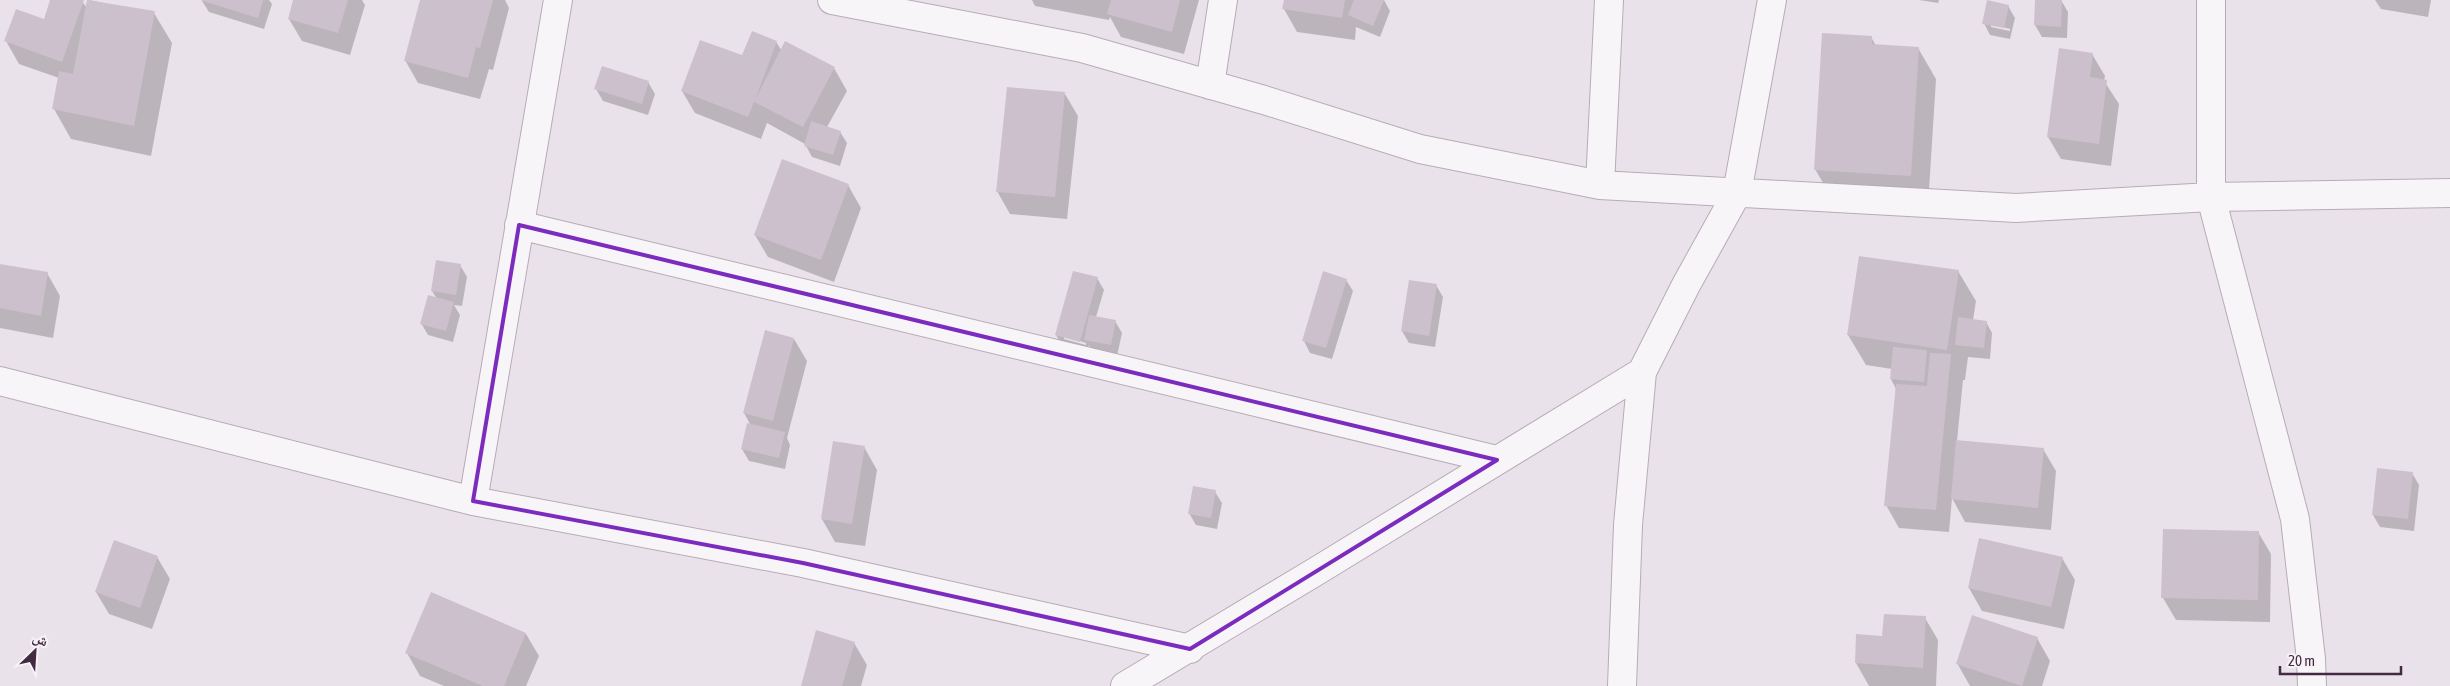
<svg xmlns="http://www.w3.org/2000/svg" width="2450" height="686" font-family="'Asap Condensed','Noto Naskh Arabic',sans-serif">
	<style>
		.shadow { fill: #0003; fill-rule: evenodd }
		.building { fill: #cdc0cd }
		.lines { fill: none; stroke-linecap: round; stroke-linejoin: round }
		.minor-casing { stroke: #b8abb7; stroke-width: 30 }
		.minor { stroke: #f8f5f8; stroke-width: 28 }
		.marked { fill: none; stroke: #7b2cbf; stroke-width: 4; stroke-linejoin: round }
	</style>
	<rect width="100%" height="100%" fill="#eae2ea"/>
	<path class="shadow" d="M52,0H81L87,8L89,0L154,13L172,43L151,156L71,139L54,109L59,78L19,64L6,41L45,20Z
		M269,0L272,4L264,29L209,12L202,1Z
		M295,0H362L365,5L350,55L302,41L289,19Z
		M421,0H505L509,8L493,70L489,69L480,99L418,83L405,60Z
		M1032,0H1199L1184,54L1121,37L1110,17L1109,20L1035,6Z
		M1285,0H1384L1390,11L1380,37L1356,27L1355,40L1297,32L1284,9Z
		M1919,0H1939L1938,3Z
		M2036,0H2061L2068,12L2067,38L2042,37L2035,25Z
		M2375,0H2431L2428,17L2381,9Z
		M2008,6L2015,18L2010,39L1990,35L1984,23ZM1991,24L2010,29V31L1991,27Z
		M1871,37L1876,46L1918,48L1936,79L1928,206L1833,200L1815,169Z
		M776,42L782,51L834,68L847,91L827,127L840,132L847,143L840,166L812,157L805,144L767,123L761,139L695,113L682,91L743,57Z
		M2092,54L2105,76L2104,81L2119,104L2111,166L2061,159L2048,137Z
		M648,82L655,94L648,115L603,101L596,89Z
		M1065,94L1078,116L1067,219L1010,214L997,191Z
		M848,185L861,208L834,282L768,257L755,235Z
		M0,265L47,273L60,296L53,338L0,328Z
		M460,265L467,277L462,306L454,305L460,315L453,342L428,335L421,323L437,299L432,291Z
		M1958,271L1976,301L1973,320L1986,322L1992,333L1990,359L1968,357L1965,380H1963L1957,441L2043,449L2056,471L2051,530L1965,522L1952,498L1949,532L1899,528L1886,505L1896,389L1891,379L1892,369L1866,365L1848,335Z
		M1097,278L1104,290L1096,317L1115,321L1122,333L1117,356L1092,351L1089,345L1086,353L1063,347L1056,335ZM1064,336L1086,343V345L1064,339Z
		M1346,280L1353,291L1332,359L1310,353L1304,341Z
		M1436,285L1443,297L1435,347L1409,343L1402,331Z
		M794,339L807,361L787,438L790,445L785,469L749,461L742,449L748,425L751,426L744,413Z
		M864,447L877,470L865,546L835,542L822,519Z
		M2412,473L2419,485L2414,531L2380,527L2373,515Z
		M1215,492L1222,503L1217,529L1196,525L1189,513Z
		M2258,532L2271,554L2270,622L2176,620L2163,598Z
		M157,557L170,579L152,629L109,614L96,592Z
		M2062,558L2075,580L2064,629L1982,611L1969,588Z
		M1925,618L1938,640L1936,686H1869L1856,663L1857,636L1883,637Z
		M526,634L539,656L526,686H444L420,676L407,653Z
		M2037,638L2050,661L2042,686H1970L1957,663Z
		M854,643L867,665L861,686H802Z"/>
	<path class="building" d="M50,0H84L62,62L4,41L16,9L44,19Z
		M87,0L155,11L134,126L52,109L59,71L73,74Z
		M200,0H263L258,18Z
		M293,0H348L338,33L288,19Z
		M420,0H493L480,48L476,47L468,78L404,61Z
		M1111,0H1180L1172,32L1107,14Z
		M1284,0H1345L1342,18L1282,9Z
		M1354,0H1384L1373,26L1348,15Z
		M1987,0L2009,5L2004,28L1982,24Z
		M2035,0H2062L2061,27L2034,25Z
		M752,31L777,41L755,100L785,41L835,67L803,127L754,102L748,117L681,91L700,40L742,55Z
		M1822,33L1872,36V44L1919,47L1911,176L1814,170Z
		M2059,48L2093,53L2090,77L2107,80L2099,144L2047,137Z
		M602,66L649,81L642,104L594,89Z
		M1007,87L1065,92L1055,197L996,192Z
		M811,121L841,131L833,155L804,146Z
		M782,159L849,184L821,260L754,235Z
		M1859,256L1959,270L1947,350L1847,335Z
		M436,260L461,264L456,295L431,291Z
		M0,264L48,272L41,316L0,308Z
		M1073,271L1098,277L1080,342L1055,335Z
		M1323,271L1347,279L1326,348L1302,341Z
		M1409,280L1437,284L1429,336L1401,331Z
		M428,295L454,302L446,331L420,324Z
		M1089,315L1116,320L1111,345L1084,340Z
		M1958,317L1987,321L1984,348L1955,345Z
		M765,330L794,338L773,421L743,413Z
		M1893,347L1927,350L1924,382L1890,379Z
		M1930,353L1951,354L1936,510L1884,506L1896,384L1927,386Z
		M747,423L785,432L779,458L741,449Z
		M1956,440L2044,448L2038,508L1951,499Z
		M833,441L865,446L852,524L821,519Z
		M2377,468L2413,472L2408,519L2372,515Z
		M1193,486L1216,490L1211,518L1188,514Z
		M2163,529L2259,531L2258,600L2161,598Z
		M1979,538L2063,557L2051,607L1968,588Z
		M114,540L158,556L140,608L95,592Z
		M431,592L526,633L504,686H483L405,653Z
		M1884,614L1926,616L1923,668L1855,663L1856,634L1882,636Z
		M1972,615L2038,637L2022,686L1956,664Z
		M816,630L855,642L842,686H801Z"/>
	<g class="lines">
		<g class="minor-casing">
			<path id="minor" d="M832,0L1082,48L1264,100L1420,149L1600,185L2016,208L2211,197L2450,193
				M2211,0V197L2295,519L2311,659L2312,686
				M1210,85L1223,0
				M1600,185L1609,0
				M519,225L1497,460
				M0,381L473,501L803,563L1190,649
				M473,501L558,0
				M1125,686L1315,572L1642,372
				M1622,686L1628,525L1642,372L1686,285L1737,193L1772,0"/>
		</g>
		<use href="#minor" class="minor"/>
	</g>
	<path class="marked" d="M519,225L1497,460L1190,649L803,563L473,501Z"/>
	<g transform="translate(35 651) rotate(25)" stroke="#f7f2f7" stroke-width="4" paint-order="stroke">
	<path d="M0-4L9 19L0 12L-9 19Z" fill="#422b41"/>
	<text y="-8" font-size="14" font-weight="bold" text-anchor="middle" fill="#422b41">ش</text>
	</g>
	<path d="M2280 666v8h121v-8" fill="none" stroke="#422b41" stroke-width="2.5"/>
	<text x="2288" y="666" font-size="15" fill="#422b41" stroke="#f7f2f7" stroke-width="4" paint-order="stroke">20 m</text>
</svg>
